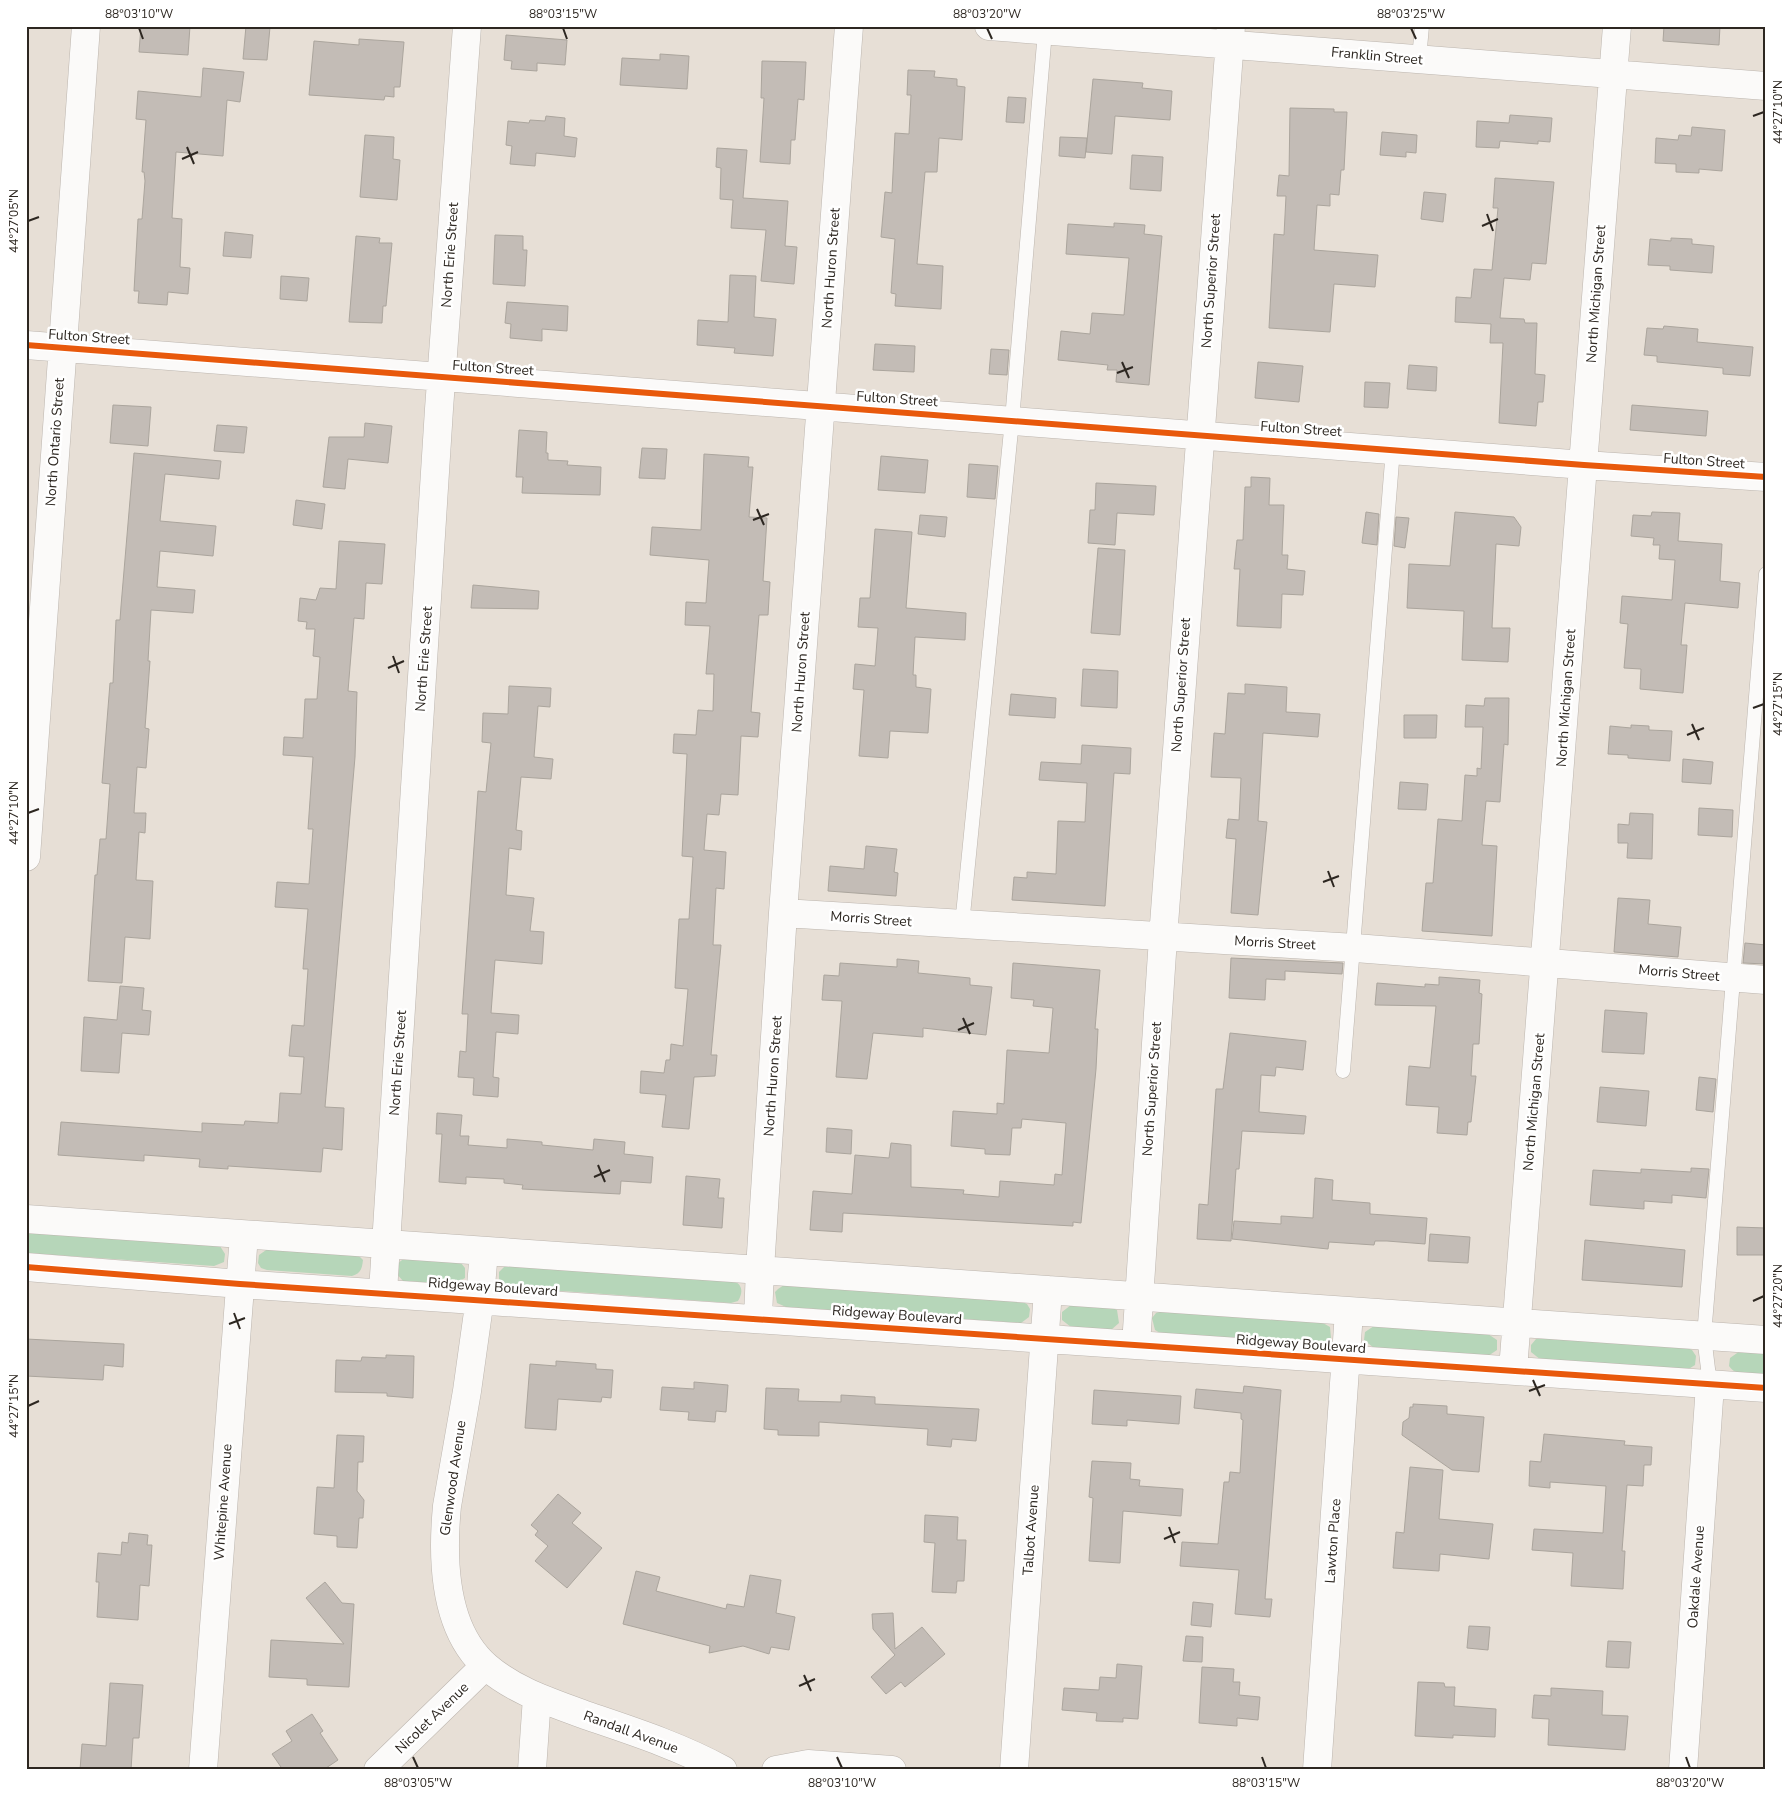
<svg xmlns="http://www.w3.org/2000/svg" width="1792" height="1796" font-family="'Nunito Sans',sans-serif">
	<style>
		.green { fill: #b6d6b9 }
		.building { fill: #c3bcb6; stroke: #aba59d }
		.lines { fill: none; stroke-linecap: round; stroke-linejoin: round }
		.lane-casing { stroke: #bcb5ae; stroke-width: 15 }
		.street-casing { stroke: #bcb5ae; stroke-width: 29 }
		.lane { stroke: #fbfaf9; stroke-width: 14 }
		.street { stroke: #fbfaf9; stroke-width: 28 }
		.cycleway-casing { stroke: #fff; stroke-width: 9 }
		.cycleway { stroke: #e8590c; stroke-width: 6 }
		.ticks { fill: none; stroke: #2d2721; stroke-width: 2 }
		.labels { text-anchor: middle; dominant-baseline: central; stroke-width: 5; stroke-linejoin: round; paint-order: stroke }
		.street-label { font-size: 14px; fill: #2d2721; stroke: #fff }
		.neatline { fill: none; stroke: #2d2721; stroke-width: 2 }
		.ticks-label { font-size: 12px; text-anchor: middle; fill: #2d2721 }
	</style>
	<rect width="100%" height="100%" fill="#e7dfd6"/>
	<path class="green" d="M26,1232L220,1246L225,1254L224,1262L214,1266L26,1253Z
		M269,1248L359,1256L363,1260C362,1269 361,1273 352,1276L267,1270L261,1268L258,1263L259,1255Z
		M407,1258L461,1263L465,1268V1278L454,1284L403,1281L396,1273C397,1263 399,1261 407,1258Z
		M505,1266L734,1281C743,1285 743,1293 738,1301L731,1303L504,1287L499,1279V1272Z
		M784,1285L1020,1301L1027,1304L1030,1309L1029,1317L1021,1323L786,1307L777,1303L775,1292L778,1289Z
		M1071,1305L1112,1308L1117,1310L1119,1323L1111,1330L1071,1327L1062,1320V1312Z
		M1163,1311L1323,1323L1330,1327L1331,1338L1323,1345L1160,1333L1155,1330L1152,1318L1156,1313Z
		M1374,1326L1488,1334L1497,1340V1350L1488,1356L1374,1348L1364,1340L1365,1332Z
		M1543,1338L1687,1348L1692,1350L1696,1356L1695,1365L1687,1370L1541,1360L1531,1352V1345L1536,1339Z
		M1740,1351L1766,1353V1376C1753,1375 1737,1378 1729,1366L1730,1358Z"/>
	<path class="building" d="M141,26H190L188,55L139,52Z
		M246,26L270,27L267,60L243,59Z
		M1664,26H1720L1719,45L1663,41Z
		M506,35L567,40L565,65L537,63V71L511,69L512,61L504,60Z
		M359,39L404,42L400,87H394V97L385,96L384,100L309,95L314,41L359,45Z
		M660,54L689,56L687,89L620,85L622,58L660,60Z
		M762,61L806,62L804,100L798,99L795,140H791L790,164L760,162L764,98H761Z
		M203,68L244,72L240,102L227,100L223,156L176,152L172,218L182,219L180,267L190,268L188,294L168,292L167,305L138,303L139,291H134L138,219H142L145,181L144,172H142L146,120L136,119L138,91L201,97Z
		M908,70L935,71L934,77L957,79V86L965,87L962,140L939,138L937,172H925L917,264L943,266L941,309L895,306L896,294L891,293L895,239L881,237L885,192L892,193L895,133L909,134L911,95H907Z
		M1093,79L1143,83L1142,88L1172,91L1170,120L1115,116L1112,154L1086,152Z
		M1008,97L1026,98L1024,123L1006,122Z
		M1290,108L1334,109V112H1347L1344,170H1341L1339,195L1330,194V206L1317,205L1314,250L1378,255L1375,287L1334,284L1330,332L1269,328L1274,234L1284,235L1286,196H1277L1279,175L1289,176Z
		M1510,115L1552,118L1550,142L1538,141V144L1500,141L1499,148L1476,147L1477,121L1509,123Z
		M546,116L565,118L564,136L577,138L575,157L536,153L535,166L510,164L512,146L506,145L508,121L529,123L530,120L545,121Z
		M1692,127L1725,130L1722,171L1699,169V173L1676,172V164L1655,163L1656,138L1678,140L1679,135L1691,136Z
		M1382,132L1417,135L1416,153L1406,152V157L1380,155Z
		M365,135L394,137L393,159L400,160L397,200L360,197Z
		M1060,137L1087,138L1085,158L1059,156Z
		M717,148L747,150L743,198L788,201L785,246L797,247L794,284L761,281L766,230L731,228L733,200L720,199L721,168L716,167Z
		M1132,155L1163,157L1161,191L1130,189Z
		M1495,178L1554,182L1546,264L1532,263L1530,280L1504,278L1500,318L1524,319L1525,323H1537L1535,374L1545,375L1543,402H1538L1536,426L1499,423L1503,343H1490L1491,324L1455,322L1456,297L1471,298L1474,269L1492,270L1498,208H1493Z
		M1424,192L1446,194L1443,222L1421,219Z
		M1114,223L1145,225L1144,234L1162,236L1149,385L1116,382L1117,370H1107L1108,365L1058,360L1061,331L1090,334L1092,313L1124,315L1129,258L1066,254L1068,224L1114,227Z
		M225,232L253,235L251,258L223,256Z
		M495,235L523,236V250H527L525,286L493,284Z
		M356,236L380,238L379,243H392L386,306H383L382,323L349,322Z
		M1671,238L1692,239V244L1714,246L1712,273L1670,270V266L1648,265L1650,239L1671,241Z
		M730,275L756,276L754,317L776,319L773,356L734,353L735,348L697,345L698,320L728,322Z
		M281,276L309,278L307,301L280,299Z
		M507,302L568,306L567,331L542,329V341L510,338L511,324L505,323Z
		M1664,326L1698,329L1697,342L1753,347L1750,376L1723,374V368L1657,362V356L1644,355L1647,328L1663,329Z
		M875,344L915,346L914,372L873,370Z
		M991,349L1009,350L1007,375L989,374Z
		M1258,362L1303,366L1299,402L1255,398Z
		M1409,365L1437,367L1436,391L1407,389Z
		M1365,382L1390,383L1388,408L1364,407Z
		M113,405L151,407L148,446L110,443Z
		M1632,405L1708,411L1706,436L1630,430Z
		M365,423L392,426L388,463L348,459L345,489L323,487L329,437H364Z
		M217,425L247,427L244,453L214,451Z
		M519,430L547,432L546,453H548V460L568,461L567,465L601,467L600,495L522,493L523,477H516Z
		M642,448L667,449L665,479L639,478Z
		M134,453L221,461L219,479L165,474L160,521L216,526L213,556L160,551L157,587L195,590L193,613L151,610L148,661H150L145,728L149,729L146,768L137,767L134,813H146L145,833L139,832L136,880L153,881L150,939L125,937L122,983L88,981L95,875H97L100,839H106L110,784L102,783L110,683H113L116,620H120L121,606Z
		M704,454L749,457L748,467H753L749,517L767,518L763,581L770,582L768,615H759L751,712L760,713L758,737L741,736L738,795L721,794L719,815L707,814L704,850L726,852L724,889L716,888L713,945H721L711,1055H717L715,1076L694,1077L689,1129L662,1127L666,1095L640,1093L641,1071L664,1073L666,1060H670L671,1044L683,1046L688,989L675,988L679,919H689L693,857L682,856L687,754L673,753L674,734L696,735L698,710L713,711L714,674H706L710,626L685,625L686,602L706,603L709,560L650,555L652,527L701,530Z
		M881,456L928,460L925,493L878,490Z
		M969,464L998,466L995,499L967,497Z
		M1251,477L1270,478L1269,505H1284L1282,555H1288L1287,569L1305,571L1303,595L1282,594L1281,628L1237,626L1240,569H1234L1237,540H1243L1245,487H1251Z
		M1096,483L1156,486L1154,515L1117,513L1115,545L1088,543L1090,510H1095Z
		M296,500L325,504L322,529L293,525Z
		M1366,512L1379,514L1377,545L1362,543Z
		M1455,512L1514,517L1521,527L1519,546L1496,544L1492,628H1510L1508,662L1462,660L1464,611L1407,608L1409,564L1450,566Z
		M1652,512L1680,513L1678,541L1722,544L1720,581L1740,583L1738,608L1685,603L1681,645H1687L1683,693L1640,689L1641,669L1624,668L1628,624L1620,623L1622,596L1672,600L1675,560L1659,559L1660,545H1653L1654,538L1631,536L1633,515L1651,516Z
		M920,515L947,517L945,537L918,534Z
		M1396,517L1409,518L1405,548L1394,546Z
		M875,529L912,532L906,608L966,613L965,640L915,637L913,675H916V687L931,689L928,733L890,731L888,758L859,756L864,690L853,689L855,664L875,666L878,628L858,627L860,598H870Z
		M339,541L385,544L382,584L366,583L364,619L354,618L348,691L357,692L355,757L325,1107L344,1108L342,1150L323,1148L321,1172L228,1166V1169L199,1167L200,1159L144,1155V1161L58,1155L61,1122L202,1132V1123L244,1125L245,1121L278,1123L280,1093L301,1094L304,1057L289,1056L292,1025L304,1026L308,969H303L308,909L275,907L277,882L309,884L313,829H308L313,757L283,755L284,737L303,738L305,699H317L320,657L313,656L315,629H306L307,622L298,621L300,598L316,600L320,588L336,589Z
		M1098,548L1125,550L1120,635L1091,633Z
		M473,585L539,591L538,609L471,608Z
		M1083,669L1118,671L1117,708L1081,706Z
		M1245,684L1287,687L1286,712L1320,714L1318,737L1263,733L1258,821L1267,822L1258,915L1231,913L1236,839L1226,838L1228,819L1239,820L1241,778L1211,777L1214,733L1225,734L1228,693L1245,694Z
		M509,686L551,688L550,707L538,706L534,757L553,759L551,779L521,777L516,830L522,831L521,850L509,848L506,895L534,898L530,931L544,932L542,964L495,960L491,1013L519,1015L518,1034L496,1032L493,1077L499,1078L498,1097L473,1095L474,1078L458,1077L460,1051L466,1052L468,1014H462L478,791L486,792L491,743L482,742L483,713L508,714Z
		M1011,694L1056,698L1055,718L1009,715Z
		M1485,698H1509L1508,745L1504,744L1500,802L1486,801L1482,845L1497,846L1492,936L1422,931L1426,883H1433L1438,819L1462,821L1465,775L1477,776V768L1481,769L1483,727H1465L1466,705L1484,706Z
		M1404,715H1437L1436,738H1404Z
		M1631,725L1649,726V730L1672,731L1670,761L1628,758V755L1608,754L1610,726L1631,728Z
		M1082,745L1131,748L1130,774L1114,773L1105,906L1012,900L1014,877L1027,878V872L1056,874L1058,821L1085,822L1087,783L1039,780L1041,762L1081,764Z
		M1683,759L1713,762L1711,784L1682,782Z
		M1400,782L1428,784L1426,810L1398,809Z
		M1699,808L1733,810L1732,837L1698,835Z
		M1630,813L1653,814L1652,859L1627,858L1628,843H1618V824L1629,825Z
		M866,846L897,849L894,872L898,873L896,896L828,891L830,866L864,869Z
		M1618,898L1650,900L1648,924L1681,927L1678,957L1614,952Z
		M1745,943L1766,945V964L1743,963Z
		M1231,958L1343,963L1342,974L1285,971V980L1266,979L1265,1000L1229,998Z
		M897,959L919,961L918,973L970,978V985L992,987L986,1035L923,1028V1037L873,1033L867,1079L836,1077L842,1001L822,1000L824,975L839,976L840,963L897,967Z
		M1013,963L1100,970L1095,1029H1098L1096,1069L1081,1223L1073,1222V1226L843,1213L842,1232L810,1230L813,1191L852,1194L855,1155L889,1158L891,1143L911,1145V1187L964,1190L963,1194L999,1197L1000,1181L1054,1185L1055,1174L1062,1175L1066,1123L1022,1119L1021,1128H1012L1010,1155L985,1154V1149L951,1146L953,1111L997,1114V1103L1004,1104L1007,1050L1049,1053L1053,1008L1033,1006L1034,1000L1011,998Z
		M1439,977L1480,980L1479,993L1482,994L1479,1044H1473L1471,1076H1476L1471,1122H1468L1467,1135L1437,1133L1439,1107L1406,1105L1409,1066L1430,1068L1436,1006L1375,1005L1377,983L1425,987V984L1439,985Z
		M120,986L144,988L142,1010L151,1011L149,1035L122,1033L119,1073L81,1071L84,1017L117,1020Z
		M1605,1010L1647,1013L1644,1054L1602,1052Z
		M1230,1033L1306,1041L1303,1070L1276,1067L1275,1076L1261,1075L1259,1112L1306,1116L1304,1134L1242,1131L1239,1169H1236L1231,1241L1197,1239L1199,1204L1208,1205L1216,1089H1223Z
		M1699,1077L1716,1079L1713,1112L1696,1110Z
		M1600,1087L1649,1091L1646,1126L1597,1122Z
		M437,1113L462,1115L460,1136H469L468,1145L507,1148V1139L542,1142V1145L593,1150L594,1139L625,1142L624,1154L653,1157L651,1183L621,1181L620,1194L522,1189L523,1185L504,1183V1179L466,1177V1184L439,1182L442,1134H436Z
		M827,1128L852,1130L851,1154L826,1152Z
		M1691,1168L1709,1169L1706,1198L1672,1195V1203L1644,1201V1209L1590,1205L1593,1170L1641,1173V1169L1691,1172Z
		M686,1176L720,1179L718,1198H724L722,1228L683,1225Z
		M1315,1178L1333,1180L1332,1200L1370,1203V1214L1427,1218L1425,1244L1387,1241H1375L1374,1245L1329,1242L1328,1249L1232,1239L1234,1221L1281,1224V1216L1313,1218Z
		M1737,1227L1766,1228V1252L1763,1255H1737Z
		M1430,1234L1470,1237L1468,1263L1428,1261Z
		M1585,1240L1685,1250L1682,1287L1582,1280Z
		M26,1339L124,1344L123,1367L104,1365L103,1380L26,1376Z
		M386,1355L414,1356L413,1398L387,1396V1393L335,1392L336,1360L361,1361L362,1357L386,1358Z
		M556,1361L596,1364V1369L613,1370L611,1398L602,1397L601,1402L558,1399L556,1430L525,1428L530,1364L556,1366Z
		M694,1382L728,1385L726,1412L716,1411L715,1422L688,1420L689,1412L660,1410L662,1387L694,1389Z
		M1244,1386L1281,1390L1265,1599H1272L1270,1617L1235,1614L1239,1570L1180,1566L1182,1542L1218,1544L1224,1482H1229L1230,1472L1240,1473L1243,1420L1241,1419V1413L1194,1408L1196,1389L1243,1393Z
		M766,1388L799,1389L798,1401L841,1402V1395L875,1397V1404L979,1409L976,1441L952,1439L951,1447L927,1445L928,1429L819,1422V1436L778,1435V1430L764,1429Z
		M1094,1390L1181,1396L1179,1424L1127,1420V1426L1092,1424Z
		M1413,1404L1447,1406V1414L1484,1417L1479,1472L1452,1470L1402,1435L1403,1422L1409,1418L1410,1407H1413Z
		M1544,1434L1625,1441L1624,1445L1652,1447L1651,1465H1644L1643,1486L1627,1485L1622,1551H1625L1623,1589L1571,1586L1573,1553L1532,1550L1534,1529L1603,1533L1606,1486L1550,1482V1488L1529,1486L1530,1461L1541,1462Z
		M337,1435L364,1436L363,1462H358L357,1491L364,1500L363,1518H359L357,1548L337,1547V1536L314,1534L317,1487L334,1488Z
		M1092,1461L1131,1463L1130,1479L1140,1480L1139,1486L1183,1489L1181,1516L1123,1511L1120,1563L1089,1561L1093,1498L1089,1497Z
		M1410,1467L1443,1470L1439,1519L1493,1524L1489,1559L1440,1554L1439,1571L1393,1568L1396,1532L1404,1533Z
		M558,1494L581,1513L572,1523L602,1548L567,1588L535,1561L548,1546L535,1535L538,1531L531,1525Z
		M925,1515L958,1517L957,1540H966L964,1581H957L956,1593L932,1592L935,1543L924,1542Z
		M129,1533L148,1535L147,1545H152L149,1586L140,1585L138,1620L97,1617L99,1582H96L98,1553L121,1555L122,1542L128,1543Z
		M636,1571L660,1577L656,1591L726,1609L727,1604L744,1607L750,1575L781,1580L776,1613L795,1617L789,1650L771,1647L769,1654L743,1646L709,1653L710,1646L623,1624Z
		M325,1582L342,1603L354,1604L349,1687L307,1685V1679L269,1677L271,1640L344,1644L306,1598Z
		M1193,1602L1213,1604L1211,1627L1191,1625Z
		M893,1613L895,1649L922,1627L945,1654L905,1687L901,1682L886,1694L871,1677L895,1655L873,1629L872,1614Z
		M1469,1626L1490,1627L1488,1650L1467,1648Z
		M1186,1636L1203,1637L1202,1662L1183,1661Z
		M1608,1641L1631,1642L1629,1668L1606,1667Z
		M1117,1664L1142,1666L1138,1719L1123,1718V1722L1096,1721L1097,1713L1062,1710L1064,1688L1099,1690L1100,1677L1116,1678Z
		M1202,1667L1234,1669L1233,1682H1240L1239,1695L1260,1697L1258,1720L1237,1718V1726L1199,1723Z
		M1418,1682L1444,1683L1445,1687H1455L1454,1706L1496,1709L1495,1737L1453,1735V1738L1415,1736Z
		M110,1683L143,1685L139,1738H133L131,1770H80L82,1744L106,1746Z
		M1551,1688L1603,1691L1602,1715L1628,1716L1625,1750L1548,1745L1549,1719L1532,1718L1534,1695L1551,1696Z
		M312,1714L323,1731L320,1733L338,1760L323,1770H283L272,1754L292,1741L286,1731Z"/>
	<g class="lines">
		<g class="lane-casing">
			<path id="lane" d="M1419,59L1422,26
				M962,925L1012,420L1045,31
				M1343,1071L1393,449
				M1710,1385L1704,1336L1766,574"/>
		</g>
		<g class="street-casing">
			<path id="street" d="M989,26L1766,86
				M26,345L1584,465L1766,477
				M26,857L86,26
				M783,913L1355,948L1766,980
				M26,1219L1766,1340
				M484,1251L480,1298L467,1391L447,1506C442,1558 443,1629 487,1667C515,1691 551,1702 585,1715C632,1731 679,1746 723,1770
				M26,1267L240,1284L1766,1388
				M383,1292L439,409L467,26
				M758,1318L760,1269L783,913L849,26
				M1136,1345L1163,938L1231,26
				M1513,1370L1617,26
				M203,1770L244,1235
				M378,1770L485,1666
				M532,1770L537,1697
				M776,1770L808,1764L892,1770
				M1014,1770L1048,1290
				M1317,1770L1349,1312
				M1683,1770L1710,1385"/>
		</g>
		<use href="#lane" class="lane"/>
		<use href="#street" class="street"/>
		<g class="cycleway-casing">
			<path id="cycleway" d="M26,345L1584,465L1766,477
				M26,1267L240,1284L1766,1388"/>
		</g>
		<use href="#cycleway" class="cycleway"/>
	</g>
	<path class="ticks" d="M139,28L143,39M563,28L567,39M987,28L992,39M1411,28L1416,39M1753,116L1764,112M187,147L194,164M182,159L198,152M1487,214L1493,231M28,221L39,217M1482,226L1498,219M1122,362L1129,378M1117,373L1133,367M757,509L764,525M753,520L769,514M393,656L399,673M388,668L404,661M1753,708L1764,704M1692,724L1699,740M1687,735L1704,728M28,813L39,809M1328,871L1334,887M1323,882L1339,876M963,1018L970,1034M958,1030L974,1023M598,1165L605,1182M594,1177L610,1170M1753,1301L1764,1296M234,1313L240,1329M229,1324L245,1318M1533,1380L1540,1396M1529,1391L1545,1385M28,1406L39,1401M1169,1527L1175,1543M1164,1539L1180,1532M804,1675L811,1691M799,1686L815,1679M413,1757L418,1768M837,1757L842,1768M1262,1757L1266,1768M1686,1757L1690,1768"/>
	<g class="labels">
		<g class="street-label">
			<text transform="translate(1377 56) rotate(5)">Franklin Street</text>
			<text transform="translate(450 255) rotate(-86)">North Erie Street</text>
			<text transform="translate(831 268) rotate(-86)">North Huron Street</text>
			<text transform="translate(1211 281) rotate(-86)">North Superior Street</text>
			<text transform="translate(1596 294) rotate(-86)">North Michigan Street</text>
			<text transform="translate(89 337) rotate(4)">Fulton Street</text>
			<text transform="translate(493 368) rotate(4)">Fulton Street</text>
			<text transform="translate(897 399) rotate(4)">Fulton Street</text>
			<text transform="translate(1301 429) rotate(4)">Fulton Street</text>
			<text transform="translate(55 442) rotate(-86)">North Ontario Street</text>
			<text transform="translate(1704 461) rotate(4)">Fulton Street</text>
			<text transform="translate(424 659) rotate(-86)">North Erie Street</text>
			<text transform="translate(801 672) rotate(-86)">North Huron Street</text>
			<text transform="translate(1181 685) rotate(-86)">North Superior Street</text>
			<text transform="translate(1566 698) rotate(-86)">North Michigan Street</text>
			<text transform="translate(871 919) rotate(4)">Morris Street</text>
			<text transform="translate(1275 943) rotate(3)">Morris Street</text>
			<text transform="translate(1679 973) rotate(5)">Morris Street</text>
			<text transform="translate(398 1063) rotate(-86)">North Erie Street</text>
			<text transform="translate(773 1076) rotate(-86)">North Huron Street</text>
			<text transform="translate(1152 1089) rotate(-86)">North Superior Street</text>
			<text transform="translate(1534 1102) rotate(-85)">North Michigan Street</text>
			<text transform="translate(493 1287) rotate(4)">Ridgeway Boulevard</text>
			<text transform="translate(897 1315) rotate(4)">Ridgeway Boulevard</text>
			<text transform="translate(1301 1344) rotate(4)">Ridgeway Boulevard</text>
			<text transform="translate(453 1478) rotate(-82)">Glenwood Avenue</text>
			<text transform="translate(223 1502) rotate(-86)">Whitepine Avenue</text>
			<text transform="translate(1031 1530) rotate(-86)">Talbot Avenue</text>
			<text transform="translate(1333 1541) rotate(-86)">Lawton Place</text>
			<text transform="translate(1696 1577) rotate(-86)">Oakdale Avenue</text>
			<text transform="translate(432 1718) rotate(-44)">Nicolet Avenue</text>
			<text transform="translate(631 1732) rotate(20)">Randall Avenue</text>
		</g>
	</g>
	<rect width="1792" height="1796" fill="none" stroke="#ffffff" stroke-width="55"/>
	<rect x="28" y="28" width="1736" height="1740" class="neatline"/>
	<g class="ticks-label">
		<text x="139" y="18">88°03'10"W</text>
		<text x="563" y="18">88°03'15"W</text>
		<text x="987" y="18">88°03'20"W</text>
		<text x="1411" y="18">88°03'25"W</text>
		<text transform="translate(1778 112) rotate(-90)" y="4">44°27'10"N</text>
		<text transform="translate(14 221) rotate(-90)" y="4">44°27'05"N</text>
		<text transform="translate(1778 704) rotate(-90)" y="4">44°27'15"N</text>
		<text transform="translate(14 813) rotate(-90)" y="4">44°27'10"N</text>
		<text transform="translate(1778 1296) rotate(-90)" y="4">44°27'20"N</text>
		<text transform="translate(14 1406) rotate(-90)" y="4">44°27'15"N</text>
		<text x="418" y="1787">88°03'05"W</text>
		<text x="842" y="1787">88°03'10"W</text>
		<text x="1266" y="1787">88°03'15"W</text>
		<text x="1690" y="1787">88°03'20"W</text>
	</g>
</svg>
